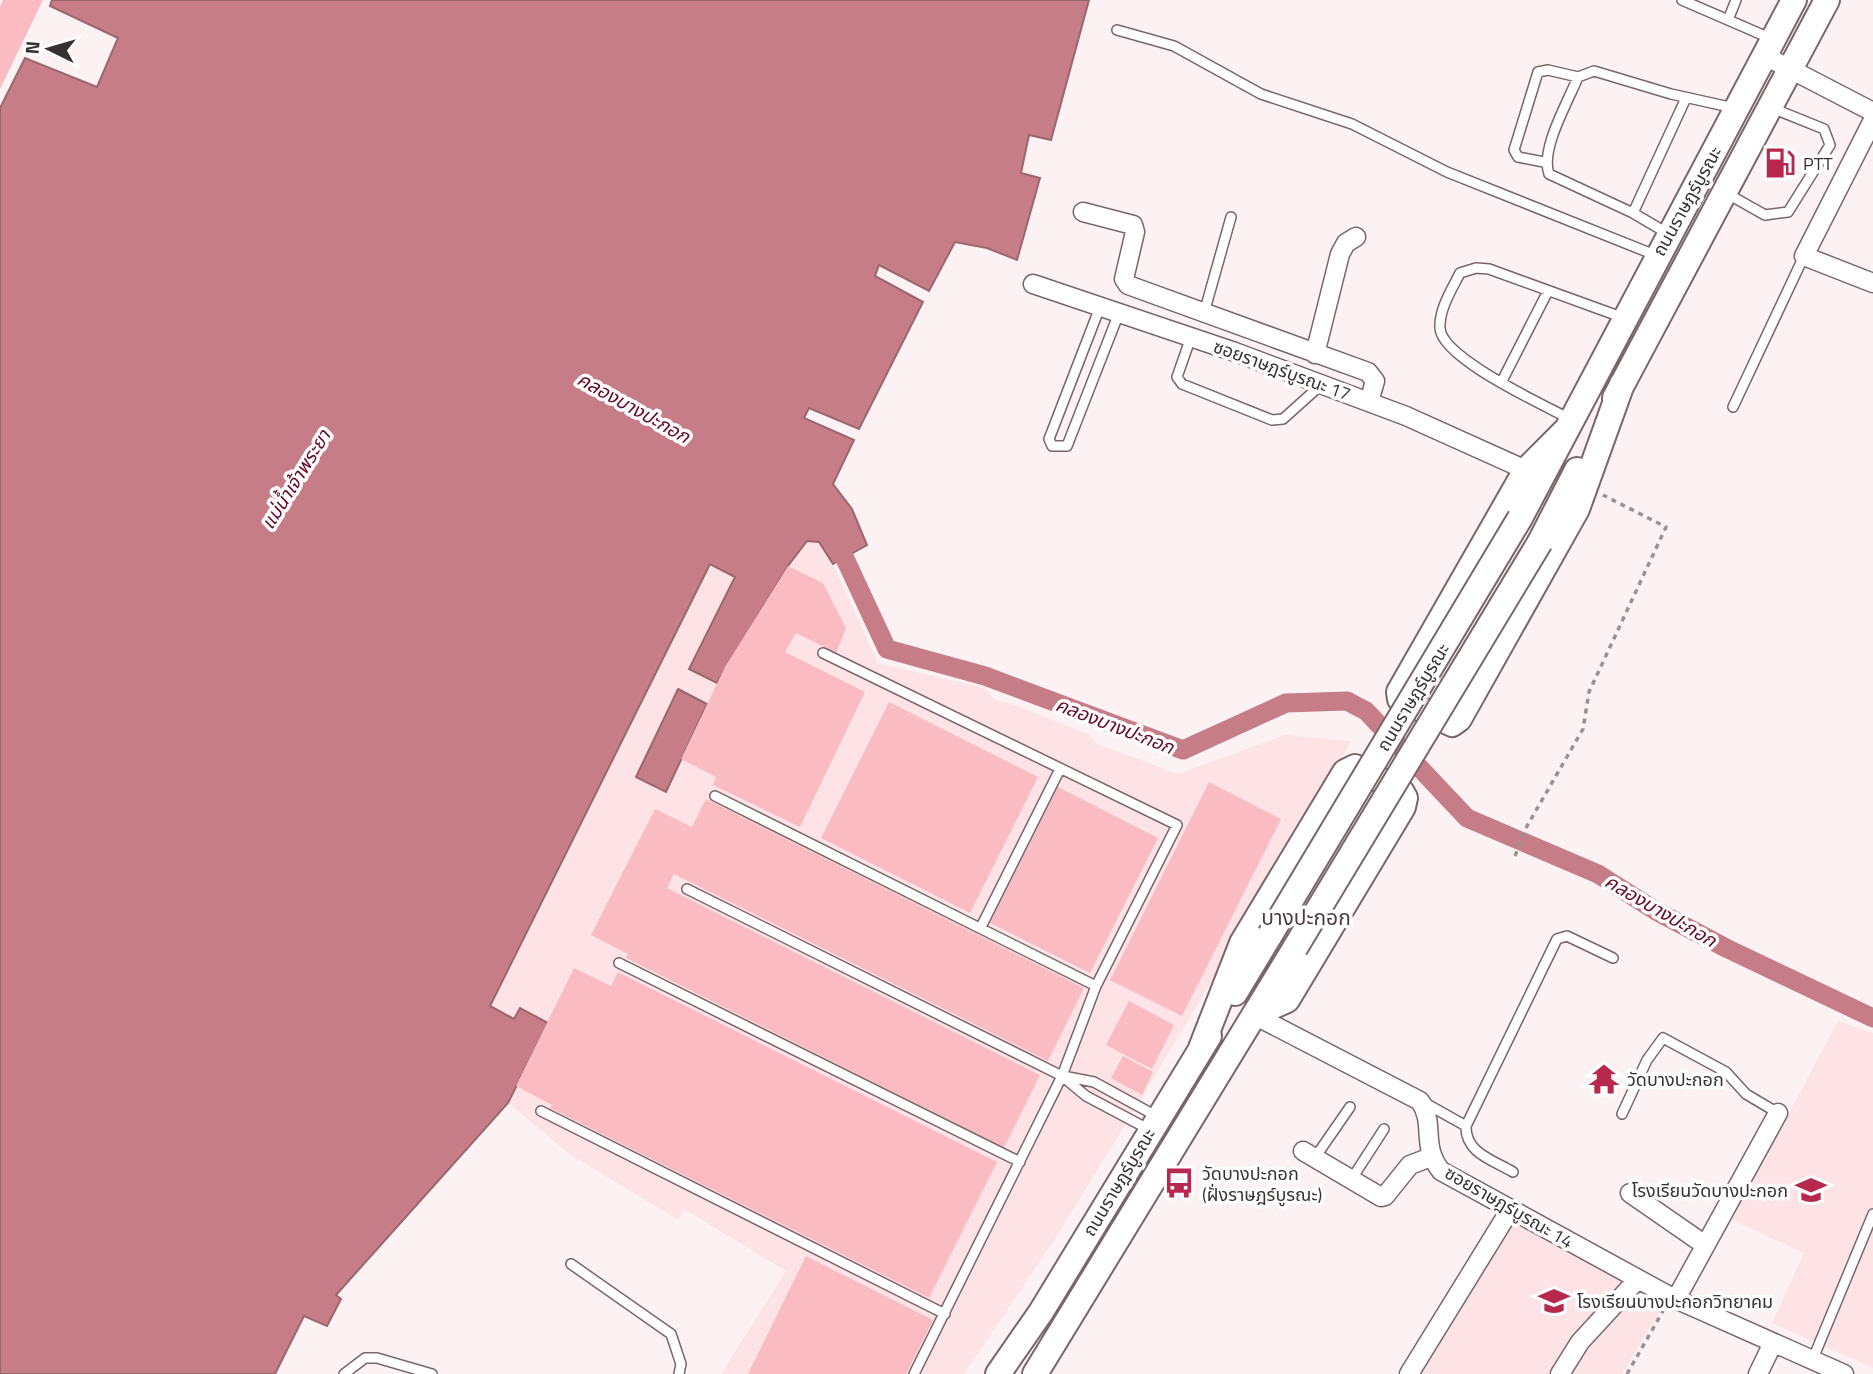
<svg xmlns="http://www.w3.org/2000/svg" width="1873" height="1374" font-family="'Titillium Web','Noto Sans Thai',sans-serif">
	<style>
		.built { fill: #fde3e6 }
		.water { fill: #c77d87; stroke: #9c666d; stroke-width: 2 }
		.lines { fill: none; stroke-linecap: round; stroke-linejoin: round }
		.canal { stroke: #c77d87; stroke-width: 19 }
		.building { fill: #fbbbc2 }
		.service-casing { stroke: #7a6668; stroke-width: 12 }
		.minor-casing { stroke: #7a6668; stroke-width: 21 }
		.secondary-casing { stroke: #7a6668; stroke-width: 28 }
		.path { stroke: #9a9191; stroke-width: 3.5; stroke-dasharray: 5 5; stroke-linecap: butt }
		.service { stroke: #fff; stroke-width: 9 }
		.minor { stroke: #fff; stroke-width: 18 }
		.secondary { stroke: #fff; stroke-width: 24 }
		.secondary-bridge-casing { stroke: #7a6668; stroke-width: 28; stroke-linecap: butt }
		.secondary-bridge { stroke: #fff; stroke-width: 24 }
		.labels { text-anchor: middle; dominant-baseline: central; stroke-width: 7; stroke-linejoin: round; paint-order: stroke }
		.poi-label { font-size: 18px; fill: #393131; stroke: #fff; text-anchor: start }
		.street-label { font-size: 18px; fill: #393131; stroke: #fff }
		.water-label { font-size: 19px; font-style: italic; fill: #660925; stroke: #fff }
		.quarter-label { font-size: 21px; fill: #4e3c3e; stroke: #fff }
	</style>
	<rect width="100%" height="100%" fill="#fcf2f3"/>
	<path class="built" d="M807,541L819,542L833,564L878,663L985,688L995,700L1010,703L1088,734L1095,743L1178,774L1285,735L1351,741L1305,827L1122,1130L1058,1234L964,1374H721L786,1271L684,1209L678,1220L571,1155L508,1103L516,1086L520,1009L514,1019L489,1006L710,563L735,577L689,669L717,682Z
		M1838,1021L1873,1033V1368L1772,1323L1804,1253L1732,1220Z
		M1511,1218L1619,1278L1632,1295L1663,1307L1622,1374H1415Z"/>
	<path class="water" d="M52,0H1089L1051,140L1029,135L1021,173L1040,178L1017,260L987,248L955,242L929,291L879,265L875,276L923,302L859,429L809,408L804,418L854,440L833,484L852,509L867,545L833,564L819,542L807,541L788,566L717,683L689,669L735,577L710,564L490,1006L514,1019L520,1008L548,1023L508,1103L336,1295L341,1299L327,1326L304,1316L275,1374H0V108L25,58L97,87L118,38L50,6Z
		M678,689L707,704L666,792L636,777Z"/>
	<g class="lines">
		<path class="canal" d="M834,535L887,649L985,676L1183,750L1286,703L1347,701L1366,711L1467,818L1598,874L1656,911L1726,948L1873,1018"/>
	</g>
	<path class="building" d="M3,0H43L0,89V7Z
		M788,566L823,583L846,628L836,653L796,633L785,652L865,692L800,827L713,785L716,777L681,759L725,667Z
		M889,702L1038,777L970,913L821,838Z
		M1209,782L1281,819L1182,1016L1110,980Z
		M1058,787L1158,838L1090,973L990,923Z
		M706,799L1084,988L1048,1061L674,874L667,888L1040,1075L1004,1148L626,958L628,954L591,935L655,809L692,827Z
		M574,968L611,986L618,972L997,1162L929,1298L550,1108L552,1105L516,1086Z
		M1129,1001L1174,1025L1152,1069L1106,1045Z
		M1123,1056L1153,1072L1142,1095L1111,1078Z
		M806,1256L933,1320L906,1374H748Z"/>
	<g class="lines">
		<g class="service-casing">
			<path id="service" d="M1682,0L1772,39
				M1728,20L1736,0
				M1117,30L1174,46L1261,94L1352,124L1447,172L1655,255
				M1544,162L1518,157L1514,150L1538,72L1548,70L1578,77
				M1726,193L1765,215L1788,212L1830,145L1824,129L1772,108
				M1633,213L1686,98
				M1667,233L1633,213L1549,174C1540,149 1568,102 1578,77L1594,71L1671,94L1734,108
				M1100,307L1049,439L1052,446H1067L1119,313
				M1204,313L1231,217
				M1191,337L1177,377L1182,384L1272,420L1283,419L1322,384
				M1502,381L1548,291
				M1733,407L1804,256
				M1570,419C1544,405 1441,358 1440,328C1439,309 1452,289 1460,273L1476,268L1489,269L1624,318
				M823,653L1177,825L1096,986L1062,1076L914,1374
				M715,796L1096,986
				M687,889L1062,1076L1086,1096L1150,1130
				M981,927L1060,769
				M619,963L1020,1162
				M1063,1076L1094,1082L1158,1117
				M1425,1103L1466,1126L1557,939L1567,936L1613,958
				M541,1111L945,1314
				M1622,1114L1647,1060L1663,1038L1726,1072L1746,1094L1778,1113
				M1466,1126C1465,1153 1493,1160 1513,1172
				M1314,1159L1350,1107
				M1351,1180L1384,1129
				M571,1264L671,1334L681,1364L679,1374
				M1812,1361L1873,1214
				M344,1374L365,1358H377L432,1374"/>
		</g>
		<g class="minor-casing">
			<path id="minor" d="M1765,56L1873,112
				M1873,120L1804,256L1873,283
				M1083,212L1133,225L1135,232L1124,279L1128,285L1368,372L1375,381L1369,402
				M1033,284L1235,352L1406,416L1526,470
				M1315,354L1340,254L1346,243L1356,237
				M1254,1015L1420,1101C1436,1125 1420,1144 1441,1171L1671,1297L1844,1374
				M1303,1151L1381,1197L1385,1196L1410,1165L1431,1157
				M1630,1193L1705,1245
				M1676,1299L1778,1113
				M1409,1374L1510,1210
				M1560,1374L1580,1342L1637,1280
				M1758,1374L1772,1345"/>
		</g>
		<g class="secondary-casing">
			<path id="secondary" d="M1615,398L1827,0
				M1567,429L1526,470L1399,692L1400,699L1452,724L1459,719L1577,509L1622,384
				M1520,518L1794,0
				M1540,542L1577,470
				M1235,993L1270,935
				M1201,1048L1242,943L1345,772L1355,767L1401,791L1405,798L1403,807L1287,1000L1254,1015
				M998,1374L1041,1312L1209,1036
				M1035,1374L1295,948"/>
		</g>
		<path class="path" d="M1515,856L1527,826L1583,729L1589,692L1666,527L1603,495
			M1627,1374L1663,1311"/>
		<use href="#service" class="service"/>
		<use href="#minor" class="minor"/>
		<use href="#secondary" class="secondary"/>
		<g class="secondary-bridge-casing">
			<path id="secondary-bridge" d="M1270,935L1520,518
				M1295,948L1540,542"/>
		</g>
		<use href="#secondary-bridge" class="secondary-bridge"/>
	</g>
	<defs>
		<g id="fuel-bare" transform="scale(2.415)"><path d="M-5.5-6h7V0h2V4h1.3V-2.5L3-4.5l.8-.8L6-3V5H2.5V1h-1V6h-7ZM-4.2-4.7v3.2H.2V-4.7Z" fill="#b8284e" stroke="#fff" stroke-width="2.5" paint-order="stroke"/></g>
		<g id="temple-bare" transform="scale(2.415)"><path d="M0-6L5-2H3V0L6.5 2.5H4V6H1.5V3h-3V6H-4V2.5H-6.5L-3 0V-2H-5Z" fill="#b8284e" stroke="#fff" stroke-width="2.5" paint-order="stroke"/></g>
		<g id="bus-bare" transform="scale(2.415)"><path d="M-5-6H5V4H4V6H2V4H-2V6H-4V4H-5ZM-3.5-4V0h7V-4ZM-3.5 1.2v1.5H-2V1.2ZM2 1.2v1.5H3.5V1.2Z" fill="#b8284e" stroke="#fff" stroke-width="2.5" paint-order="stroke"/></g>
		<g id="school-bare" transform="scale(2.415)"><path d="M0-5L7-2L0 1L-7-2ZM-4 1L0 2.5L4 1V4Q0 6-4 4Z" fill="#b8284e" stroke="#fff" stroke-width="2.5" paint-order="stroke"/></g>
	</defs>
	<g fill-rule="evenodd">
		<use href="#fuel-bare" x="1780" y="163"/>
		<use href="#temple-bare" x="1604" y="1079"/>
		<use href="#bus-bare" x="1179" y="1183"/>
		<use href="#school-bare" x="1811" y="1190"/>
		<use href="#school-bare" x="1554" y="1301"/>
	</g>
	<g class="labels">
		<g class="poi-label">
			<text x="1803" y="163">PTT</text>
			<text x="1627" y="1079">วัดบางปะกอก</text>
			<text x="1202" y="1173">วัดบางปะกอก<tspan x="1202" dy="21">(ฝั่งราษฎร์บูรณะ)</tspan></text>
			<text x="1788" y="1190" text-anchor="end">โรงเรียนวัดบางปะกอก</text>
			<text x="1577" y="1301">โรงเรียนบางปะกอกวิทยาคม</text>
		</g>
		<g class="street-label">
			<text transform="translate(1687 201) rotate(-61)">ถนนราษฎร์บูรณะ</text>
			<text transform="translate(1282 370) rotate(20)">ซอยราษฎร์บูรณะ 17</text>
			<text transform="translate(1413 697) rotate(-59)">ถนนราษฎร์บูรณะ</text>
			<text transform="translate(1119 1182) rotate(-59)">ถนนราษฎร์บูรณะ</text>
			<text transform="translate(1509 1207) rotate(30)">ซอยราษฎร์บูรณะ 14</text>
		</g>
		<g class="water-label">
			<text transform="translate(634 407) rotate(29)">คลองบางปะกอก</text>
			<text transform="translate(295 479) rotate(-58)">แม่น้ำเจ้าพระยา</text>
			<text transform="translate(1115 725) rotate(21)">คลองบางปะกอก</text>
			<text transform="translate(1661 910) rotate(30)">คลองบางปะกอก</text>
		</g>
		<g class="quarter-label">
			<text x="1306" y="917">บางปะกอก</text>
		</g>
	</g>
	<g transform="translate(49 49) rotate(275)" stroke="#ffffff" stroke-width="5" paint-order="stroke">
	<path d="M0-5L12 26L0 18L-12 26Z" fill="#393131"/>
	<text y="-10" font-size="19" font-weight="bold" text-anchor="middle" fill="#393131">N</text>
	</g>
</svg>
